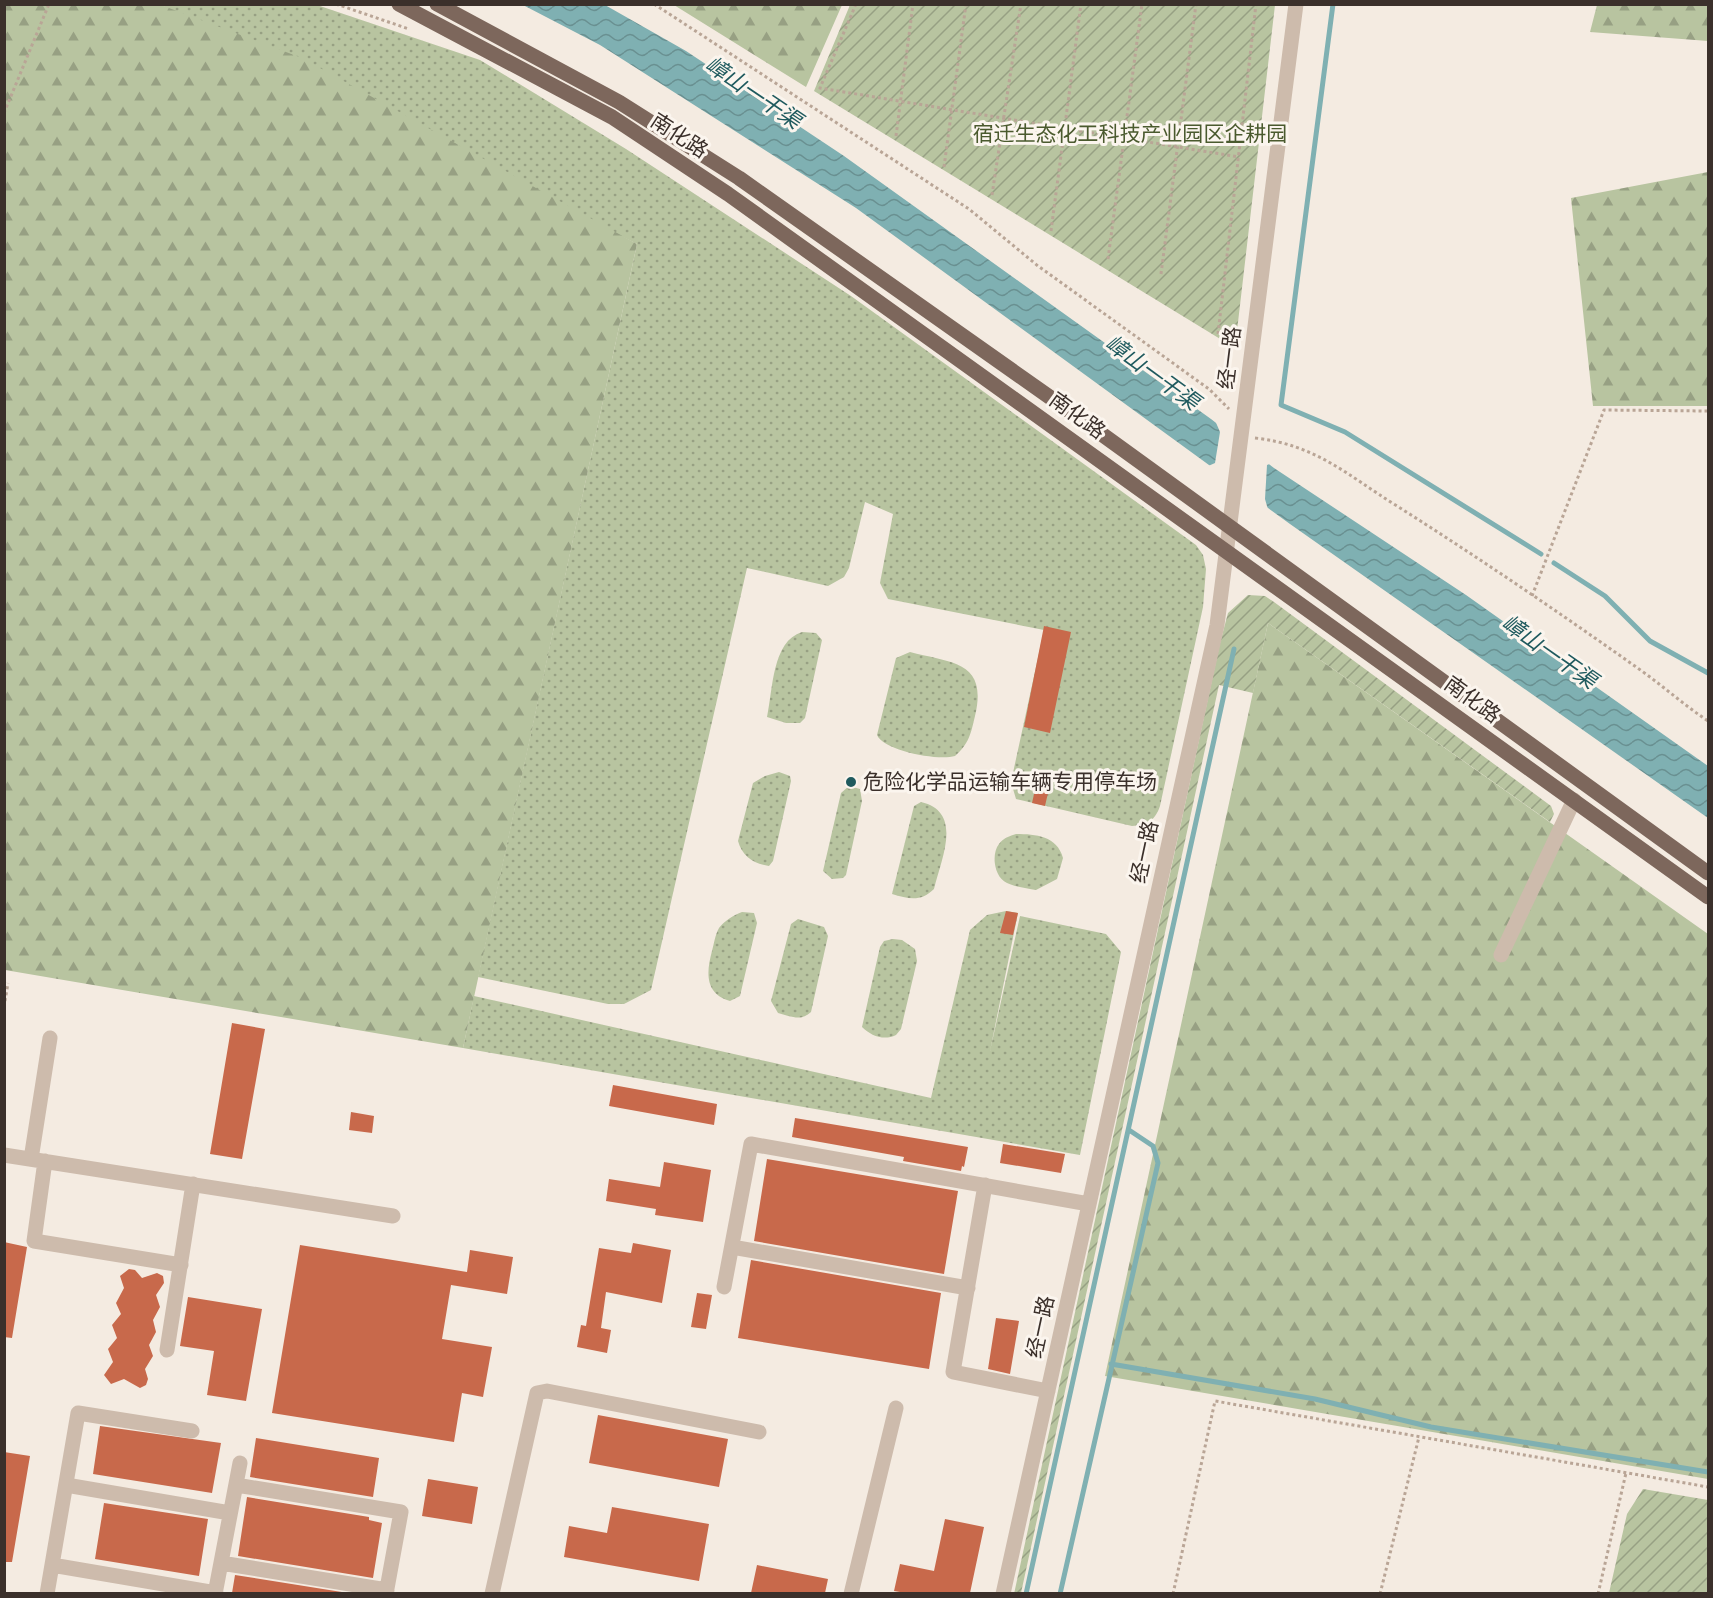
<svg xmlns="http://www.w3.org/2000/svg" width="1713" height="1598" font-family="'Alegreya Sans','Noto Sans SC',sans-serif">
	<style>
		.grass { fill: url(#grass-dots) }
		.forest { fill: url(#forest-firs) }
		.garden { fill: url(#garden-furrows) }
		.water { fill: url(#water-waves) }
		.pier { fill: #f4ebe1 }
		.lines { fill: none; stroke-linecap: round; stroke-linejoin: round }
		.stream { stroke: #7fb0b2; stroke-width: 5 }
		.building { fill: #c8694b }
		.path { stroke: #b9a596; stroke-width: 3; stroke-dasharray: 3 3; stroke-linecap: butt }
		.minor { stroke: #cdbbac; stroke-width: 15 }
		.major { stroke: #7d675c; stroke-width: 15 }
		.poi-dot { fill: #1f5a5e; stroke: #fbf5ee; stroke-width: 2 }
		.labels { text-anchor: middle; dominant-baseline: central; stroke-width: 6; stroke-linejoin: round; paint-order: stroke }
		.park-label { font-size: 21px; fill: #4a5a2e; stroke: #fbf5ee }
		.street-label { font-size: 21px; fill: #3b302b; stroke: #fbf5ee }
		.poi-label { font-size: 21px; fill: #3b302b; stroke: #fbf5ee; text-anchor: start }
		.water-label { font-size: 22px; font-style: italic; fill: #1f5a5e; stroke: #fbf5ee }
	</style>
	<defs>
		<pattern id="grass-dots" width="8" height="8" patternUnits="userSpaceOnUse" patternTransform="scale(1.5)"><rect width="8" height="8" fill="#b8c4a0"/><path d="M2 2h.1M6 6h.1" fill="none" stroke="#97a083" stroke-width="1.8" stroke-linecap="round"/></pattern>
		<pattern id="forest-firs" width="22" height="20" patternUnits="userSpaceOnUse" patternTransform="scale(1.5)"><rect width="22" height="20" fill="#b8c4a0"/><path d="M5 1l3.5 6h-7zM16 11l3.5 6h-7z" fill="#97a083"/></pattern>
		<pattern id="garden-furrows" width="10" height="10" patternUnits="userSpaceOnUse" patternTransform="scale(1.5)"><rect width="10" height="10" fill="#b8c4a0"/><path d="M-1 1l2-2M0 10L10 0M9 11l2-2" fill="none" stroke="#97a083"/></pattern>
		<pattern id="water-waves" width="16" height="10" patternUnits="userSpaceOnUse" patternTransform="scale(1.5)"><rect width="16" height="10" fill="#7fb0b2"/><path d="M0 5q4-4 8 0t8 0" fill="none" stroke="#699091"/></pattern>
	</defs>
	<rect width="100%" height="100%" fill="#f4ebe1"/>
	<path class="grass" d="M161,5H317L480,60L626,149L851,296L1196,545L1203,555L1206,569L1203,607L1160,806C1155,821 1147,825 1132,826L1016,799L1011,782L1044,630L888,599L880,583L893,514L865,502L849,568L844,577L828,586L747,568L651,990L624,1004H608L478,977L637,244Z
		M802,632L816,633L822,640L805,718L800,723H786L767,717C773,690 772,641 802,632Z
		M910,652C952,663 988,661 975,716C971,733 969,744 955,756C938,761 884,751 877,735L896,658Z
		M779,772L790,776L791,781L773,861L769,866C754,864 742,856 738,841L753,783L765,776Z
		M849,786L860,789L862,801L846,875L843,878L832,879L823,871L841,793Z
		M921,802C964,812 941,859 934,889C921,902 909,899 892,894L914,806Z
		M1016,834C1036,834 1057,836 1063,858L1057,879L1036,890C1027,888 1015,887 1007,883C994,877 991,854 999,844C1003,838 1010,836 1016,834Z
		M1006,911L1018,913L990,1051L1020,916L1106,934L1121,952L1080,1155L463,1048L474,996L931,1098L970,930L987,915Z
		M742,912L754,913L757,923L740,996L730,1001C705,994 706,973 712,951C714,944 715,935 719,928C724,921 734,915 742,912Z
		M798,919L824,927L828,936L811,1012C801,1022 790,1016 778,1013L771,1001L791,924Z
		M893,939L902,940L915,949L917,961L901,1029L896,1035C884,1041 871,1036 862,1027L880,947L884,941Z"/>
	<path class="forest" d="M5,4L161,5L302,58L637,244L463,1048L5,970Z
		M674,5H842L806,87Z
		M1597,5H1708V41L1590,32Z
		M1708,172V406H1593L1571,198Z
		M1268,623L1708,934V1479L1105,1376Z"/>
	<path class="garden" d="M850,5H1275L1235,348L814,91Z
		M1248,595L1265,596L1274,602L1551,806L1554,814L1550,822L1268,623L1253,693L1219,685L1021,1593L1014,1594L1220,643L1228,613Z
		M1643,1489L1708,1500V1593H1609L1627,1514Z"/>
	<path class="water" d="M523,5H605L686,51L844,156L1211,419L1274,468L1466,595L1708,766V818L1290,524L856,208L600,45Z"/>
	<path class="pier" d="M1214,418L1272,463L1267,465L1265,499L1269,513L1206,467L1215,463L1220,432Z"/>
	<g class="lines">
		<path class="stream" d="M1333,4L1281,405L1345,432L1541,554
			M1554,563L1605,596L1650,641L1708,673
			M1111,1364L1315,1399L1431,1427L1708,1472
			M1026,1594L1234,649
			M1060,1594L1158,1163L1153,1146L1129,1130"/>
	</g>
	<path class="building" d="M1044,626L1071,632L1050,733L1024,727Z
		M1037,781L1050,784L1045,806L1032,803Z
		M1006,911L1018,913L1013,935L1000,933Z
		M232,1023L265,1029L242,1159L210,1154Z
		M613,1085L717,1104L714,1125L609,1106Z
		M351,1112L374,1116L372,1133L349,1130Z
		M795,1118L968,1147L964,1167L962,1166L961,1171L903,1161L904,1157L792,1137Z
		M1003,1144L1065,1154L1061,1173L1000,1163Z
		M767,1159L958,1191L944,1274L754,1241Z
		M664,1162L711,1170L703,1222L655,1215L656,1209L606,1201L609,1179L660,1187Z
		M4,1242L27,1247L12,1338L4,1337Z
		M633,1243L671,1250L662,1303L606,1292L601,1328L611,1330L607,1353L577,1347L581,1325L586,1326L599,1248L631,1253Z
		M300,1245L467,1272L470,1250L513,1257L507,1294L451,1285L442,1339L492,1347L483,1397L462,1393L454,1442L272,1413Z
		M751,1260L941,1293L929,1369L738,1338Z
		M129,1269L135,1270L142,1278L157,1273L163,1276L164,1283L156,1295L160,1307L153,1320L156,1332L149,1345L153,1356L145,1369L148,1379L146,1385L140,1388L124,1379L111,1384L104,1375L113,1362L108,1349L117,1338L112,1325L121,1314L116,1303L124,1288L120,1276Z
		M697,1293L712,1295L706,1329L691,1327Z
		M188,1297L262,1309L246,1401L207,1395L214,1351L180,1346Z
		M996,1318L1019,1321L1010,1374L988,1369Z
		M598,1415L728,1439L719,1487L589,1463Z
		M100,1426L221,1443L212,1493L93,1474Z
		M256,1438L379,1458L373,1497L250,1477Z
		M4,1452L30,1456L12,1562H4Z
		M428,1479L478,1487L472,1524L422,1516Z
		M247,1497L369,1517V1520L382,1523L373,1578L238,1556Z
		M104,1503L208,1519L199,1576L95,1559Z
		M612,1507L709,1524L699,1581L564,1557L569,1526L607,1533Z
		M945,1519L984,1527L970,1593H906L894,1591L900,1564L934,1571Z
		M757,1565L828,1579L825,1593H751Z
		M235,1575L348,1593H232Z"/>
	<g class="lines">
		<path class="path" d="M336,4L409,29
			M654,4L969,209L1038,266L1209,389L1229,409
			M856,4L820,88L1239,157
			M4,113L49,4
			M896,136L913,4
			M944,167L966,4
			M992,195L1021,4
			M1051,231L1081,4
			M1108,259L1142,4
			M1161,274L1196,4
			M1218,334L1256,4
			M1255,438C1317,445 1347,475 1397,506C1479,558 1560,613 1639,669C1663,686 1684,705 1708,721
			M1532,596L1604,410L1708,411
			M4,1007L8,983
			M1173,1594L1215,1401L1708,1487
			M1380,1594L1419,1437
			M1598,1594L1626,1473"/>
		<path class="minor" d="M1501,955L1574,800
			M4,1155L393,1216
			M31,1159L50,1038
			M45,1161L34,1241L181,1265
			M985,1185L953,1372L1048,1391
			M732,1247L968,1288
			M724,1287L751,1144L1089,1204
			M167,1350L193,1184
			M66,1485L230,1513
			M236,1485L401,1512L386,1594
			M221,1563L387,1590
			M52,1565L216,1593
			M47,1594L78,1413L192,1431
			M215,1594L240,1463
			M492,1594L537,1393L547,1391L759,1432
			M851,1594L896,1408
			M1003,1594L1217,625L1296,4"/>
		<path class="major" d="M399,4L612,117L728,194L1708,897
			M437,4L619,102L739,178L1085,422L1708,873"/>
	</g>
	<circle class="poi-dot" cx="851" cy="782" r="6"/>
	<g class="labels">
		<g class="park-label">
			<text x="1130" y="134">宿迁生态化工科技产业园区企耕园</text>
		</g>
		<g class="street-label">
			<text transform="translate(679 136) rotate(33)">南化路</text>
			<text transform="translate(1230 358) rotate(-83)">经一路</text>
			<text transform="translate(1077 416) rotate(36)">南化路</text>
			<text transform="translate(1472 700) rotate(36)">南化路</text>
			<text transform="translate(1145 852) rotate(-78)">经一路</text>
			<text transform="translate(1041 1327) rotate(-78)">经一路</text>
		</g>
		<g class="poi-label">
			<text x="863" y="782">危险化学品运输车辆专用停车场</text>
		</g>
		<g class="water-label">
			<text transform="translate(753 93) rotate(34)">嶂山一干渠</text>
			<text transform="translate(1152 373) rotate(36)">嶂山一干渠</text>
			<text transform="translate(1549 652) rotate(35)">嶂山一干渠</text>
		</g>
	</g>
	<rect width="1713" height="1598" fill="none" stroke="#3b302b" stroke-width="12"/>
</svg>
